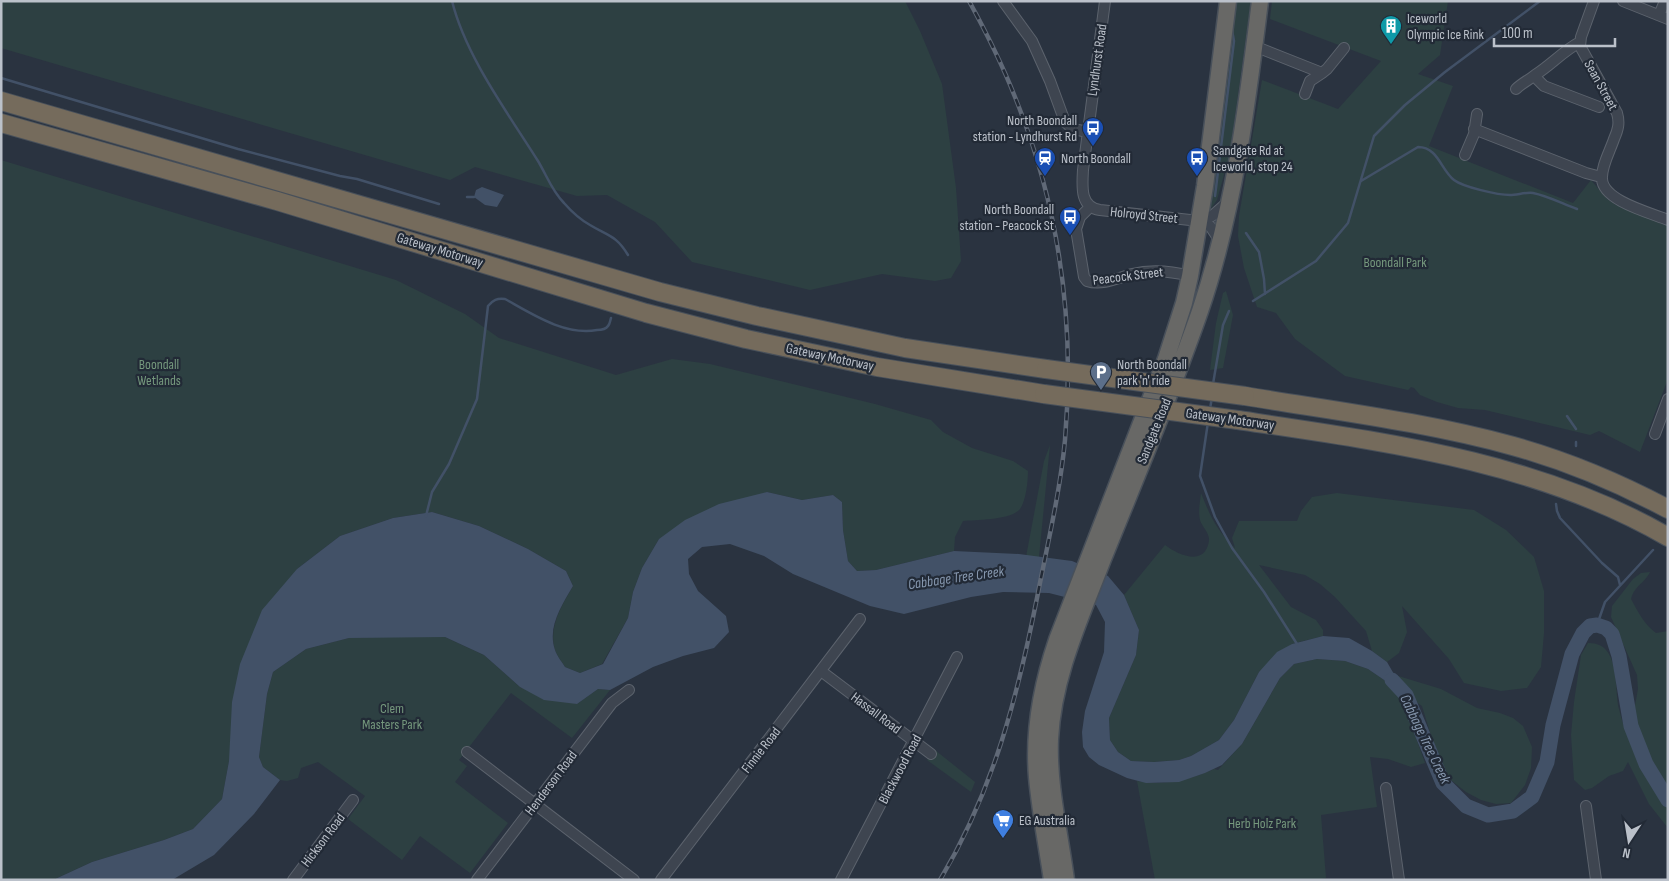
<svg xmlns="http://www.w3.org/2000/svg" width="1669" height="881" font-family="'Sofia Sans Condensed',sans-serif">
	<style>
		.green { fill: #2d4042 }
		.water { fill: #425167 }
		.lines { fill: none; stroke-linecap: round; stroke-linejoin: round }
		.stream { stroke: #425167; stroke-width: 2.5 }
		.river { stroke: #425167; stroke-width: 15 }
		.minor-casing { stroke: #5c636d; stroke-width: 12 }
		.trunk-casing { stroke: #48505a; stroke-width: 19 }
		.motorway-casing { stroke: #48505a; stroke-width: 20 }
		.minor { stroke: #3e4550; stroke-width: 10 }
		.trunk { stroke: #686866; stroke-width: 16 }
		.motorway { stroke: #756b5c; stroke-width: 18 }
		.rail-casing { stroke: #606977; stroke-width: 4.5 }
		.rail { stroke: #222a36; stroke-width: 2.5; stroke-dasharray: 8; stroke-linecap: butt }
		.motorway-bridge-casing { stroke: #48505a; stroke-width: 20; stroke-linecap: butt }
		.motorway-bridge { stroke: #756b5c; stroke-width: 18 }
		.labels { text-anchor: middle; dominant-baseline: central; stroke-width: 4.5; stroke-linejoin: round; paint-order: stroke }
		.poi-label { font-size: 14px; fill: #bbc1ca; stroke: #222a36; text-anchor: start }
		.street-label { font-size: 14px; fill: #bbc1ca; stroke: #222a36 }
		.park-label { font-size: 14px; fill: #75987d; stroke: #222a36 }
		.water-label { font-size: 15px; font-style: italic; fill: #8697ae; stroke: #222a36 }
	</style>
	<rect width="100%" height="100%" fill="#2a3340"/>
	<path class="green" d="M1,1H905L920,31L942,84L956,188L961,261L951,278L935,281L882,274L810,290L692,262L655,222L607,195L577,196L475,167L450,180L1,48Z
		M1232,1H1251L1230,153L1217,200L1210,210L1208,207Z
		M1272,1H1448L1440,55L1418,74L1453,86L1429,146L1573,203L1591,180L1607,199L1616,205L1668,226V379L1640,452L1599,431L1590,435L1485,410L1458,408L1437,402L1420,395L1414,388L1411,387L1408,390L1345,376L1295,339L1276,313L1257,307L1244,268L1238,236L1239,216L1262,80L1338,109L1381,61L1270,19Z
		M1,160L396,280L465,314L499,338L616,375L672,359L710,364L875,404L931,420L943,432L972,448L1013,461L1028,471C1028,481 1026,501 1020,509C1012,520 976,520 963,521L955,537L954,551L876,570L857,571L848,561L843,530L842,502L833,495L802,500L767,492L659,539L642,568L633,592L628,618L602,664L580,673L565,667C562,662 557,656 555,650C548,627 562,605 573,586L566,571L528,549L479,526L432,512L393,518L340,536L297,569L229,761L222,799L193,829L164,840L92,862L53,880H1Z
		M1226,291L1233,315L1223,368L1210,370L1216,323L1223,293Z
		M1050,445L1039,557H1026L1044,461Z
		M1201,493C1211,518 1216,529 1235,548L1232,538L1239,521H1297L1301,511L1312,497L1337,493L1474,510L1506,530L1534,557L1544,591V633L1541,667L1527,688L1501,691L1464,683L1449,659L1402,606L1407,632L1399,653L1387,662L1372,651L1366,631L1335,597L1320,584L1305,575L1259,565L1291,607L1316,620L1323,630V636L1292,644L1259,672L1234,720L1219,740L1191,756L1179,760L1154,762L1131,761L1118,752L1110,740L1109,718L1136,655L1139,630L1124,595L1165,545C1178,555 1205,567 1209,541C1210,533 1202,527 1200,520C1198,511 1200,502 1201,493Z
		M1650,572C1644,584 1635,585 1631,599C1638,612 1644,624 1656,633L1668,631V792L1651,764L1633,717L1638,689L1637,675L1611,617L1612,606L1633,579L1641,573Z
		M391,636L445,637L484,655L520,687L577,704L598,689L610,690L572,738L511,693L459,760L467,766L455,782L508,823L470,873L420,836L402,860L348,819L365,796L318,762L301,768L298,778L287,781L280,780L263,767L259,757L267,694L273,672L306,649L349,638Z
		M1588,643C1621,642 1614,688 1619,709C1624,731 1639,764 1651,784C1655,790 1666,803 1668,809C1669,815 1668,822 1668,828L1649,804L1628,762L1623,771L1609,776L1592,788L1585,790L1574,780L1571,735L1574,702L1581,655Z
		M1317,659L1345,661L1368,669L1405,694L1395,675L1441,689L1477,708L1500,713L1513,718L1523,726L1532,747L1531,768L1525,785L1511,803L1496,804L1481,800L1466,792L1447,777L1432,739L1422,706L1406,695L1414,732L1425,763L1411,767L1388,759L1370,757L1377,807L1321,815L1326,878L1318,880H1155L1137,781C1164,786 1189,780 1214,769L1218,770L1242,744L1280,678L1294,664Z
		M935,750L975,782L971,792L927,760Z"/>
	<path class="water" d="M482,187L504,195L497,207L485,205L474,197L476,190Z
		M767,492L802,500L833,495L842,502L843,530L848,561L857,571L876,570L954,551L1019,554L1072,561L1108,576L1124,595L1139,630L1136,655L1109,718L1110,740L1118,752L1131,761L1154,762L1179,760L1191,756L1219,740L1234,720L1259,672L1277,652L1292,644L1304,641L1323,636L1349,638L1372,651L1387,662L1406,695L1368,669L1345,661L1317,659L1294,664L1280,678L1242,744L1222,765L1205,773L1179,782L1146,783L1127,778L1099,765L1089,757L1083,747L1082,732L1085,711L1104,652L1105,622L1096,605L1049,593L1003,592L971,597L904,614L870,606L793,574L764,556L730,544L702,547L688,559L689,574L698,591L726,616L729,632L714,648L683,656L653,667L610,690L598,689L577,704L544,700L520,687L484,655L445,637L349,638L306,649L273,672L267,694L259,757L263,767L280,780L254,814L214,855L172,880H53L92,862L164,840L193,829L222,799L229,761L232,702L240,664L262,610L297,569L340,536L393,518L432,512L479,526L528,549L566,571L573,586C562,605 547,627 555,650C557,656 562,662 565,667L580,673L603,664L628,618L633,592L642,568L659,539L685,520L719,504Z"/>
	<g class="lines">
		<path class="stream" d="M452,1C466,57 508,113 538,161C547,176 552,191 564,203C571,211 581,220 590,225C608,236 616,235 628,255
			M1,78L238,149L340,176L357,179L439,204
			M1361,181L1418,147C1438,147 1441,170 1454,180C1463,187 1498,195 1510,195C1517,195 1526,192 1533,193C1548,196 1563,204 1577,209
			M1215,196L1234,41L1232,30
			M467,197H474
			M1246,233L1259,252L1264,279L1265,294
			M1253,301L1316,261L1348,223L1374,136L1405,105L1445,72L1540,1
			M1213,384L1223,325L1229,311
			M1210,409L1212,397
			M1567,416L1576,429
			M1208,422L1200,476L1215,517L1232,548L1264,592L1297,644
			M1576,446V442
			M1556,504L1557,511L1560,518L1602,563L1618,577L1620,585
			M426,516L432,492L449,464L477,399L488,306C493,300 497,298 505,299C532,314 565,336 597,330C601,330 606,329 608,326C610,324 610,321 611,318
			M1597,625L1605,602L1653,550"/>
		<path class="river" d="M1392,680L1406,695L1443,783L1466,806L1488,815L1513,811L1532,797L1547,762L1553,725L1572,654L1583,633L1590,626L1597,625L1606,628L1612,634L1619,656L1631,726L1646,764L1668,800"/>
		<g class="minor-casing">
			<path id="minor" d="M1003,1L1032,41L1050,81L1065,122L1073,129L1088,132
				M1105,1L1083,170C1082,187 1080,207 1100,210L1199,221L1210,226L1220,241
				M1594,1L1581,37L1580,46L1617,113C1620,123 1618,130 1614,139C1610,151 1601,167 1602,179C1603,201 1651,213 1668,220
				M1623,1L1668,19
				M1659,15L1665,1
				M1254,46L1322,73L1327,69L1344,48
				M1534,76L1544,86L1599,107
				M1516,89C1522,83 1529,80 1535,75C1551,65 1563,51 1580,42
				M1305,94L1310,81L1322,73
				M1474,129L1586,173L1601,177
				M1465,155L1474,134L1477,114
				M1090,207L1080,217L1076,229L1084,277L1087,281C1102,286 1118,278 1132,274C1152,269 1171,271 1190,276
				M1199,221L1212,216L1229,201
				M1655,434L1668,399
				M821,671L931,754
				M467,752L634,880
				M1386,788L1399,880
				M1586,806L1596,880
				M293,880L353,800
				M477,880L612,703L629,690
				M661,880L860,619
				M841,880L957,657"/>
		</g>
		<g class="trunk-casing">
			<path id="trunk" d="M1052,880C1047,846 1040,811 1037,777C1033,730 1042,684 1057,640L1166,359L1184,303L1190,276L1205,186L1228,1
				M1066,880C1060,834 1048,785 1050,739C1053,676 1081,617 1103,559C1136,477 1171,395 1200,311C1234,211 1247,106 1260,1"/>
		</g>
		<g class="motorway-casing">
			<path id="motorway" d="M1,101L660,292L757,316L905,348L1046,369
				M1,123L277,201L646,313L746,339L877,367L1044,394
				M1245,396C1335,411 1426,422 1513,446C1567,461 1619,483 1668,509
				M1238,420C1385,442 1537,461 1668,537"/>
		</g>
		<use href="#minor" class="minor"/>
		<use href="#trunk" class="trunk"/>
		<use href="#motorway" class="motorway"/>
		<g class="rail-casing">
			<path id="rail" d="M940,880C993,791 1017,699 1037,598C1047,546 1060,493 1065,440C1075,323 1059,206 1015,97C1002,64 986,32 969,1"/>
		</g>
		<use href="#rail" class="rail"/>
		<g class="motorway-bridge-casing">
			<path id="motorway-bridge" d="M1046,369L1245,396
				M1044,394L1238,420"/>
		</g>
		<use href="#motorway-bridge" class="motorway-bridge"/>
	</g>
	<defs>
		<g id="building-pin" transform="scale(1.125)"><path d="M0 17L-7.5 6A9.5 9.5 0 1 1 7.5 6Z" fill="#0f9aa8" stroke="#222a36"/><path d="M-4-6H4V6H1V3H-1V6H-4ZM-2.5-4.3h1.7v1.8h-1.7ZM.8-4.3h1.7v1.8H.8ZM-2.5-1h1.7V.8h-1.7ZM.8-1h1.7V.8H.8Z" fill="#fff"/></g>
		<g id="bus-pin" transform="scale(1.125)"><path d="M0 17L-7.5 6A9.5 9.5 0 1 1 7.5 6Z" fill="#1a4fb4" stroke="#222a36"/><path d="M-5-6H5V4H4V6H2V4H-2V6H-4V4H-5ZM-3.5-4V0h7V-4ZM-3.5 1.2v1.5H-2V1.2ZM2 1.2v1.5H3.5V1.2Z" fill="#fff"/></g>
		<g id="station-pin" transform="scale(1.125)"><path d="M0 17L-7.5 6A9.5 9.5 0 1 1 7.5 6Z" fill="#1a4fb4" stroke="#222a36"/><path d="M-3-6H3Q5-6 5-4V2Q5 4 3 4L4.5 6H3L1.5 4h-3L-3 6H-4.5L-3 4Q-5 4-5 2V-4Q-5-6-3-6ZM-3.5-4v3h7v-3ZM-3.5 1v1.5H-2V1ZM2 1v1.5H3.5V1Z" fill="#fff"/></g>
		<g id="parking-pin" transform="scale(1.125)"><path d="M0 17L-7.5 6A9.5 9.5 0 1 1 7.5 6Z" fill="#5c6f8a" stroke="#222a36"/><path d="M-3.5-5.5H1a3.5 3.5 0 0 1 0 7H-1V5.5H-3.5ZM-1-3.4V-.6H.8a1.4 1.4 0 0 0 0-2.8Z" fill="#fff"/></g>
		<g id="supermarket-pin" transform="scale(1.125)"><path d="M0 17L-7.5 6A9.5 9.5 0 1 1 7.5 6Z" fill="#3f7fe0" stroke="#222a36"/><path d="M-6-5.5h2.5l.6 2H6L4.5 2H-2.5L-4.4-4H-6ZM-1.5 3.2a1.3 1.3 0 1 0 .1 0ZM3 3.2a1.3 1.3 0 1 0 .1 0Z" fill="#fff"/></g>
	</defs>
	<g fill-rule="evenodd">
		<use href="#building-pin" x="1391" y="26"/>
		<use href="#bus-pin" x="1093" y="128"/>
		<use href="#station-pin" x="1045" y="158"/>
		<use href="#bus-pin" x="1197" y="158"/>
		<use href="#bus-pin" x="1070" y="217"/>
		<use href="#parking-pin" x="1101" y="372"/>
		<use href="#supermarket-pin" x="1003" y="820"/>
	</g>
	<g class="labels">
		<g class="poi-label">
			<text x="1407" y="18">Iceworld<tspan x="1407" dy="16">Olympic Ice Rink</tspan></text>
			<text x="1077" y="120" text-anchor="end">North Boondall<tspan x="1077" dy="16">station - Lyndhurst Rd</tspan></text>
			<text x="1213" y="150">Sandgate Rd at<tspan x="1213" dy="16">Iceworld, stop 24</tspan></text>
			<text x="1061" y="158">North Boondall</text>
			<text x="1054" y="209" text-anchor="end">North Boondall<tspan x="1054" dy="16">station - Peacock St</tspan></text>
			<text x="1117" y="364">North Boondall<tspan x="1117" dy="16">park 'n' ride</tspan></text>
			<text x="1019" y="820">EG Australia</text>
		</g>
		<g class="street-label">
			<text transform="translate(1097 60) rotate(-82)">Lyndhurst Road</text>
			<text transform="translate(1601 85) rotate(61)">Sean Street</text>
			<text transform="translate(1144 215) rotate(6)">Holroyd Street</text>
			<text transform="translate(440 250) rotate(17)">Gateway Motorway</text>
			<text transform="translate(1128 276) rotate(-7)">Peacock Street</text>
			<text transform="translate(830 357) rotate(12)">Gateway Motorway</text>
			<text transform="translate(1230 419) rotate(8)">Gateway Motorway</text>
			<text transform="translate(1154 431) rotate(-68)">Sandgate Road</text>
			<text transform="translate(876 713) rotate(37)">Hassall Road</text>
			<text transform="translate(761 750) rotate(-52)">Finnie Road</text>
			<text transform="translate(900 769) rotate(-62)">Blackwood Road</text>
			<text transform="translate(551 783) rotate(-53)">Henderson Road</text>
			<text transform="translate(323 840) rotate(-53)">Hickson Road</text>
		</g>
		<g class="park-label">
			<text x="1395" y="262">Boondall Park</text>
			<text x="159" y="364">Boondall<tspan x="159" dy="16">Wetlands</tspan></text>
			<text x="392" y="708">Clem<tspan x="392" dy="16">Masters Park</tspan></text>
			<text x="1262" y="823">Herb Holz Park</text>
		</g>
		<g class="water-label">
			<text transform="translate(956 578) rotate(-8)">Cabbage Tree Creek</text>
			<text transform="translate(1425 739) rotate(64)">Cabbage Tree Creek</text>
		</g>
	</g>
	<rect width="1669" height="881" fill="none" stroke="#bbc1ca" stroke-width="5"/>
	<g transform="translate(1629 841) rotate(192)" stroke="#222a36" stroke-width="4" paint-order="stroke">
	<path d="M0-4L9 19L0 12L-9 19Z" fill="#bbc1ca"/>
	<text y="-8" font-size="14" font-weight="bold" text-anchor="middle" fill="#bbc1ca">N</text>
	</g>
	<path d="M1494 38v8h121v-8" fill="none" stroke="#bbc1ca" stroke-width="2.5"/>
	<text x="1502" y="38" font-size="15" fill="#bbc1ca" stroke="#222a36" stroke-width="4" paint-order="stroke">100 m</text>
</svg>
